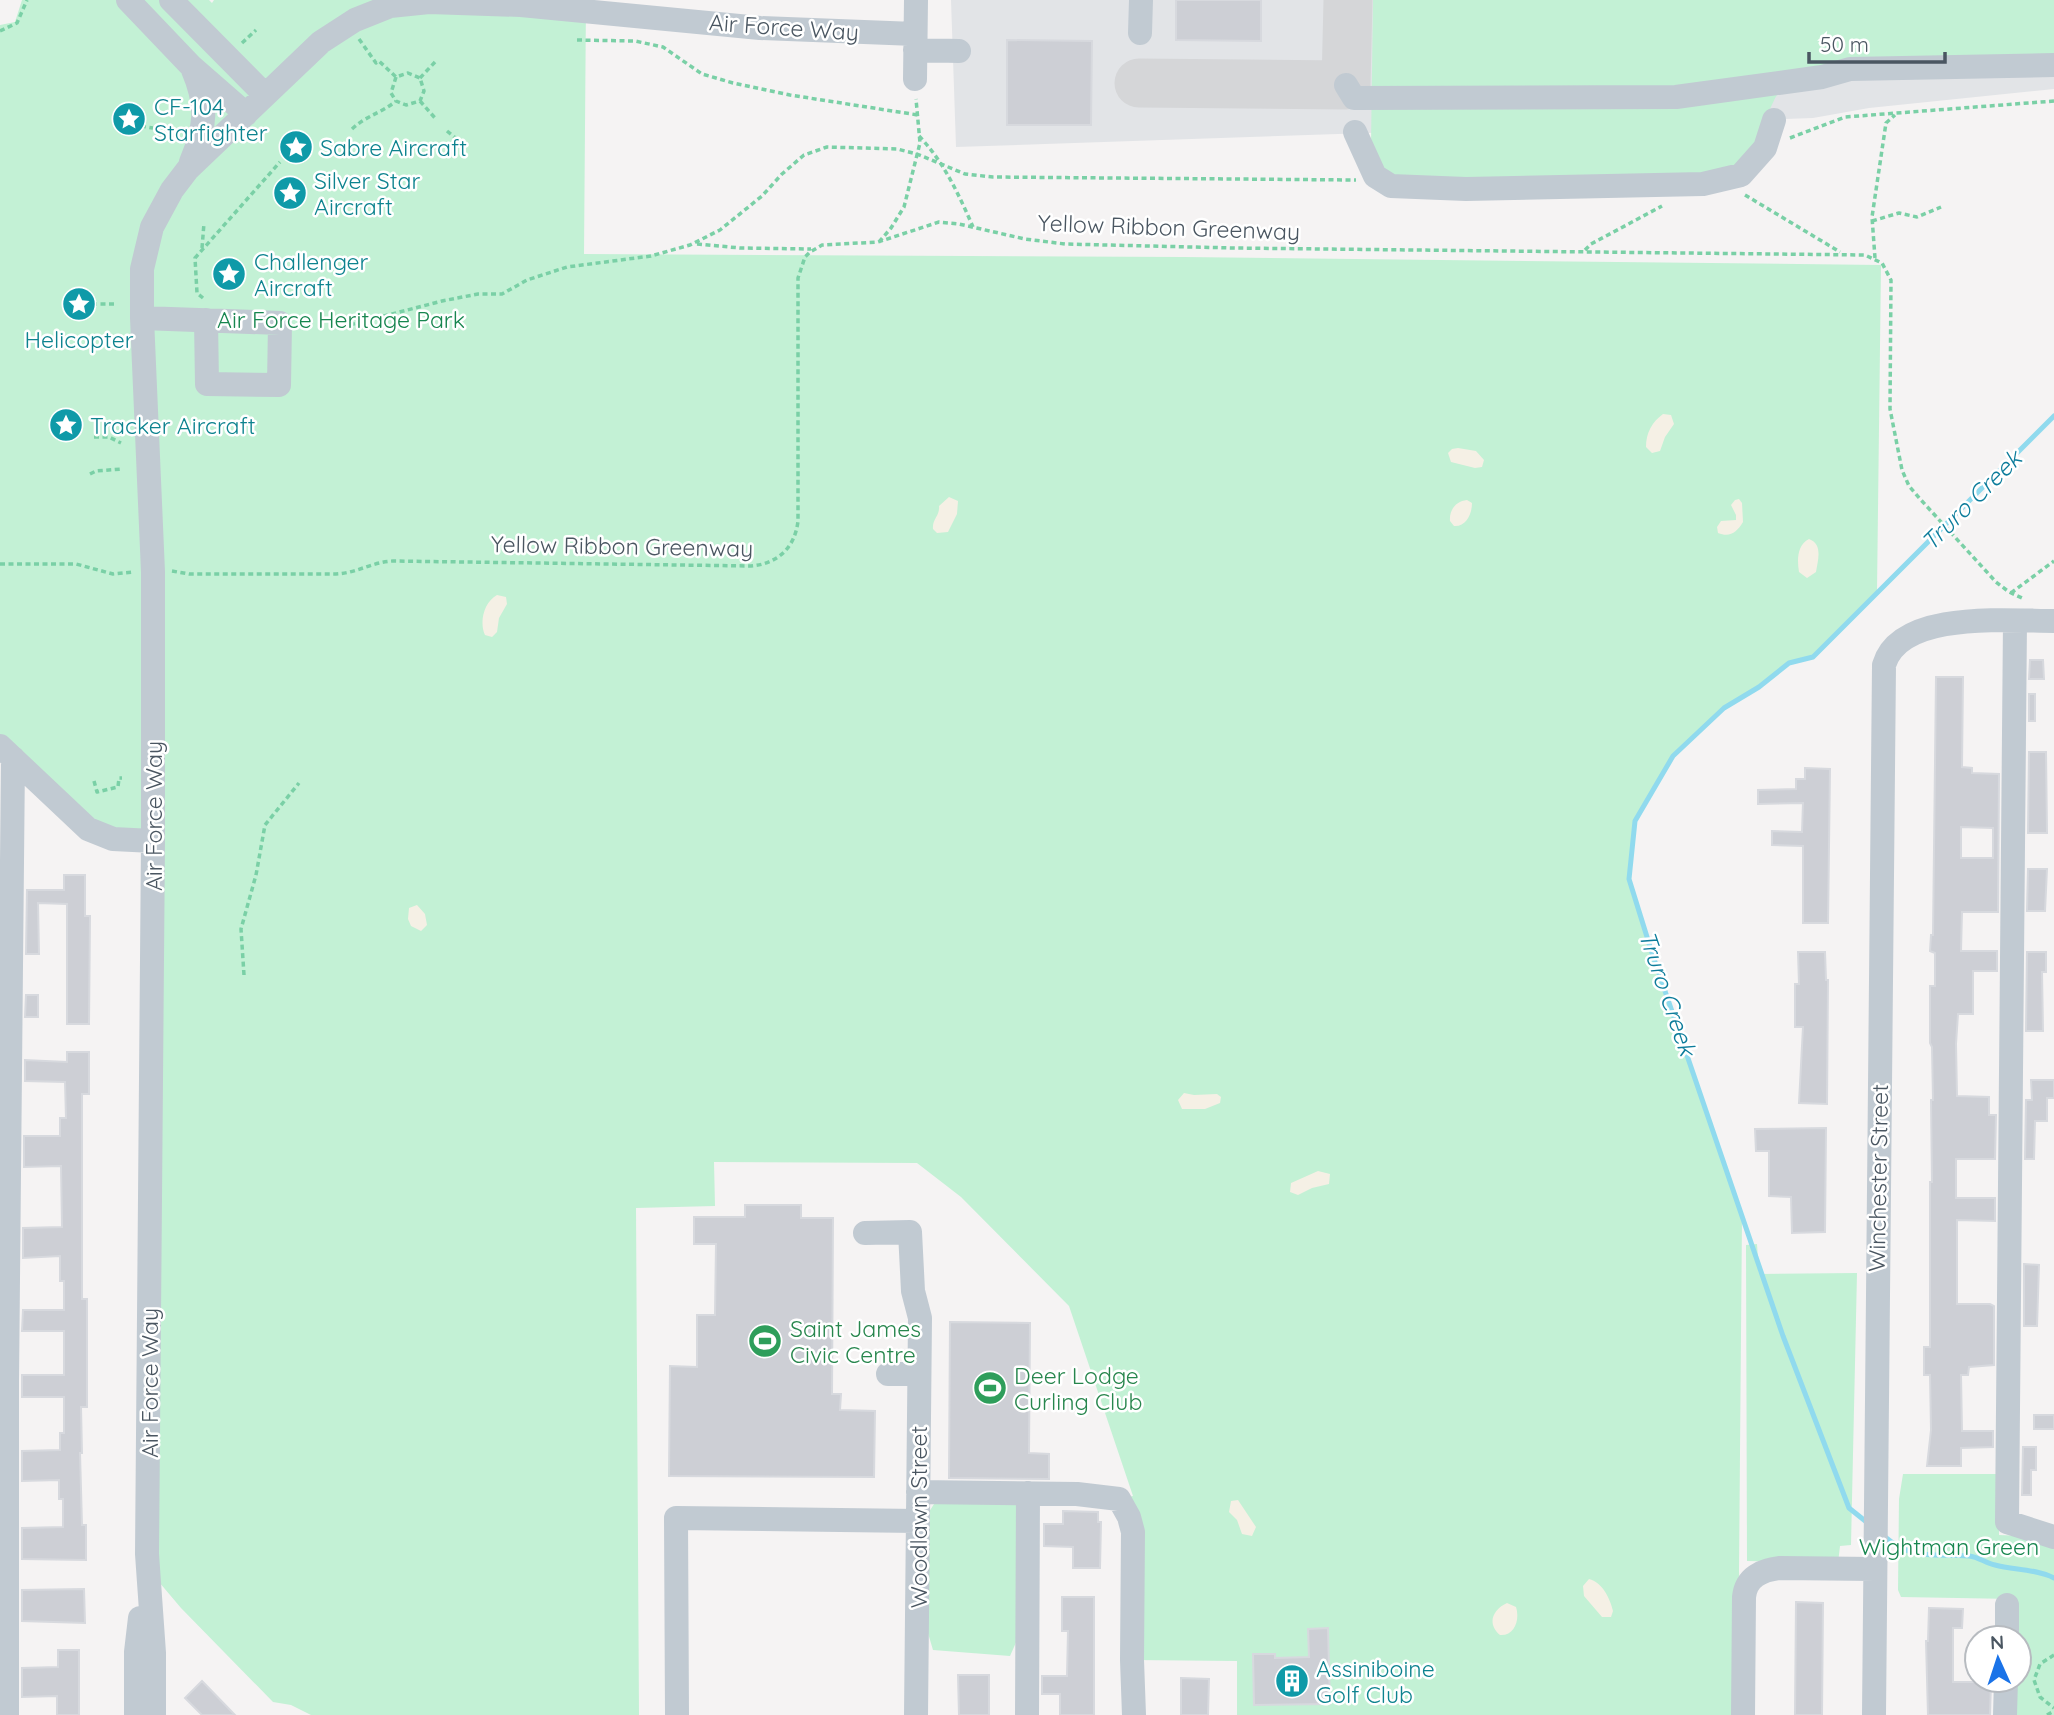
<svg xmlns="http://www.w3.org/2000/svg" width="2054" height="1715" font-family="Quicksand,sans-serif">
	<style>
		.airport { fill: #e2e4e7 }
		.green { fill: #c3f1d5 }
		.sand { fill: #f5f0e5 }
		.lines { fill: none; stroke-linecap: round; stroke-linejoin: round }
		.stream { stroke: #90daee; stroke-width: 5 }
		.taxiway { stroke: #d5d6d8; stroke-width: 49 }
		.building { fill: #cdcfd5; stroke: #d7d9de; stroke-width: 2; fill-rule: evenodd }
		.path { stroke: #7ad0a6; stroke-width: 3.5; stroke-dasharray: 5 3.5; stroke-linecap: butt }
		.minor { stroke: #c1cad2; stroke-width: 24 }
		.labels { text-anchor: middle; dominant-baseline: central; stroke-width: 5; stroke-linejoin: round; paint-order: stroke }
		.street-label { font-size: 23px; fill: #4a5661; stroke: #fff }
		.culture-label { font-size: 23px; fill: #0d838f; stroke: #fff; text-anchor: start }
		.park-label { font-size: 23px; fill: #17864f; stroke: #fff }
		.leisure-label { font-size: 23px; fill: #27864d; stroke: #fff; text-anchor: start }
		.water-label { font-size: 24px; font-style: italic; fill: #0c7c9b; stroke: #fff }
	</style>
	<rect width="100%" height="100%" fill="#f5f3f3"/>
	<path class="airport" d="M951,0H2054V89L1869,108L1813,118L956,147Z"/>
	<path class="green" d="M22,0H209L212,3L214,0H586L584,254L1184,257L1881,265L1877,591L1813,657L1789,663L1759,687L1725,707L1673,756L1635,821L1629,879L1652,953L1742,1217L1739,1571L1743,1715H1237V1661L1132,1660L1119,1499L1133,1496L1069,1306L961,1197L917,1163L714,1162L715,1206L636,1208L639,1715H311L291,1705L273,1702L181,1608L148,1569L153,841L113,839L0,746V25L15,22Z
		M1373,0H2054V58L1782,87C1766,109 1762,138 1746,161C1740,168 1727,174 1719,179L1390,177L1373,156L1371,144Z
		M1757,1244L1759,1274L1857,1273L1851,1545L1840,1546L1838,1563L1747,1561L1746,1245Z
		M1903,1474H1999V1535L2022,1536L2054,1525V1715H2011L2012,1680H2019V1638L2014,1599L1901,1597L1898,1590L1899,1499Z
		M936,1501L1016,1502L1018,1638L1010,1656L933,1650L925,1623L927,1515Z"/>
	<path class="sand" d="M1663,414L1671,415L1674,424L1665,437L1660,451L1652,453L1646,447C1646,433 1652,422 1663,414Z
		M1458,448L1476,451L1484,460L1482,467L1475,468L1451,462L1448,453L1452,449Z
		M949,497L958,501L957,514L948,532L937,533L933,529C932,519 940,516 939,506Z
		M1467,500L1472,503C1472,514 1466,527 1454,526L1450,521C1449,510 1456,501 1467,500Z
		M1735,500L1739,499L1742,503L1743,522C1737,532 1730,538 1718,533L1717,527L1721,521L1736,520V515L1731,505Z
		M1809,539C1823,544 1818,560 1816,572L1807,578L1799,572C1797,560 1797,545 1809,539Z
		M497,595L506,597L507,604L499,618L497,632L492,637L485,635C479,622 484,602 497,595Z
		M417,905L425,914L427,925L421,931L411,926L408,919L409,908Z
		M1184,1093L1194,1095L1217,1094L1221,1097L1220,1103L1205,1109H1182L1178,1100Z
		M1318,1171L1330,1174L1329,1184L1312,1188L1298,1195L1290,1192L1291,1183Z
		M1238,1500L1256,1527L1252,1536L1242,1534L1237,1520L1229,1512L1231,1501Z
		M1589,1579C1602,1582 1610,1598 1613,1611L1611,1617H1602L1584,1596L1583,1586Z
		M1507,1603L1516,1607C1520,1619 1515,1636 1500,1635C1487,1624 1492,1610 1507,1603Z"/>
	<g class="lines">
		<path class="stream" d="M1869,1524L1849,1508L1783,1336L1652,953L1629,879L1635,821L1673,756L1724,708L1759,687L1789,663L1813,657L2054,416
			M1885,1537C1913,1561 1935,1553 1969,1556C1979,1557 1985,1563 1995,1565C2013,1570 2037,1569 2054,1578"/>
		<path class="taxiway" d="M1139,83L1346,85L1348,0"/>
	</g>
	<path class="building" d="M1176,0H1261V41L1176,40Z
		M1007,40L1092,41L1091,125H1007Z
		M2030,660H2043L2044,679H2029Z
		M1936,677H1963L1962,767L1972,768V773L1999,774L1998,912H1962L1961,951H1997V971H1973V1014H1958L1956,1044L1957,1096L1989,1097V1115H1996L1995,1159H1956V1198H1995V1221L1957,1220V1304H1990L1994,1306V1365L1969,1367L1968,1375H1961L1962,1431H1993V1447L1961,1448V1466H1927L1931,1430L1930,1375H1924V1347H1930V1182H1932L1931,1100H1933L1932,1047L1930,1043V986H1935V953L1930,951L1931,935H1933ZM1961,827L1993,828V858H1961Z
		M2029,694H2035V721H2029Z
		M2029,752H2046L2047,833H2028Z
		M1805,768L1830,769L1828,923H1803V846L1772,845V831L1802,832L1803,803L1758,804V790L1796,789V779H1805Z
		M2028,869H2047L2045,911H2027Z
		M64,875H85V916H90L89,1024H67V904L38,903L39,954H26L27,890H64Z
		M1798,952H1825L1826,980H1828L1827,1104L1799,1103L1803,1027H1795V984H1799Z
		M2027,952H2046V972H2042L2043,1031H2026Z
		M26,995H38V1017H25Z
		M67,1052H89V1094H82V1299H87V1407H81L82,1453H80L82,1525H86V1560L22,1559V1528L63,1527V1499H59V1480L22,1481V1451L60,1450V1433H64V1397H22V1375H64V1331H22L23,1310H64V1281H60V1256L23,1258V1228L62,1227L61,1166L24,1167V1136H60V1118H66L65,1082L25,1081V1060L67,1062Z
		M2031,1080H2054V1098H2047V1121H2035L2034,1159H2025L2026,1100H2032Z
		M1826,1128L1825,1232L1792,1233L1791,1197L1769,1196V1151H1756L1755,1129Z
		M745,1205H801V1218H833L832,1394H841L840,1410L875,1411L874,1477L669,1476L670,1366L697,1367V1315H715L716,1244H694V1217H745Z
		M2024,1264L2039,1265L2037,1326H2024Z
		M950,1322L1030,1323L1029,1453L1049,1454V1479L949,1478Z
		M2034,1415H2054V1429H2034Z
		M2023,1447H2036V1470H2031V1495H2022Z
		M1063,1511L1098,1512V1522H1101L1100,1568H1073V1547L1044,1546V1524H1063Z
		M84,1589L85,1623L22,1621V1590Z
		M1062,1597H1094V1715H1060V1694H1042V1676H1067L1068,1631H1062Z
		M1796,1602L1823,1603L1822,1715H1795Z
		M1929,1608L1963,1609L1962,1628H1953V1682H1991L1990,1715H1928L1926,1641H1928Z
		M1328,1628L1330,1704L1254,1705L1253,1654H1275V1658L1309,1657L1308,1629Z
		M58,1650H79V1715H57V1696L22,1697V1668L58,1667Z
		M958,1675H989V1715H959Z
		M1181,1678L1209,1679L1208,1715H1181Z
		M202,1681L235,1715H202L185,1698Z"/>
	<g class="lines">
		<path class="path" d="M0,31L17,23L27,0
			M359,39L376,63L379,61L396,77L408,73L420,78L424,91L420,101L406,105L396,101L391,93L396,77
			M577,40L635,41L663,47L702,74L733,83L790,95L918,115
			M242,43L256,30
			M420,78L435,62
			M420,101L435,118
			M131,112L128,124L153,128
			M352,129C367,115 380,114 396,101
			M447,131L458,140
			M919,136C944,162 959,195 973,227
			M1790,138L1845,117L2054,101
			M1745,195L1840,252
			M1872,221L1899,213L1917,217L1941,207
			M879,242L891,228L904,207L920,143L916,99
			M697,244L740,248L811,249
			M202,248L204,223
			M1585,250L1591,244L1662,206
			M1875,258L1872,217L1886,123L1895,115
			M203,298L197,293L195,258L280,162
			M92,304H117
			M342,327L442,301L478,294H502L527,280L567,267L651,256L690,245L720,230L762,196L782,174L804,155L827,147L897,149L917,154L965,174L993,177L1356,180
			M94,437H109L121,443
			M90,474L96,471L122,469
			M0,564H76L113,574L133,572
			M172,571L189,574H336C357,573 372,562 393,561L751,566C777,564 795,548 798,521V278L805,257L810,252L822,245L878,242L939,222L959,224L1025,239L1065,244L1235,248L1865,255L1882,263L1891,280L1890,409L1902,470L1909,486L1921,500L1996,582L2009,592L2022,598
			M2011,593L2054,561
			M94,781L97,792L118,787L119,778H122
			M244,975L241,929L256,875L265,825L299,783
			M2054,1655L2040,1664L2034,1680L2040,1697L2054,1708
			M2047,1715L2054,1711"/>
		<path class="minor" d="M128,0L191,66L246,114
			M171,0L265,95
			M1140,33L1141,0
			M915,50L959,51
			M915,79L916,0
			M1346,85L1354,98L1676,97L1822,77L1850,69L2054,65
			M1355,132L1375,176L1391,186L1466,189L1703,184L1741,175L1765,148L1774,120
			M191,162C206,127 208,105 193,70
			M142,318L280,323L279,385L207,384L206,320
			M2015,621L2007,1522L2054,1537
			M0,746L88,829L113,839L153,841
			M865,1233L910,1232L913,1291L920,1318L916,1715
			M888,1374H919
			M918,1492L1077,1494L1119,1499L1129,1517L1133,1532L1132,1660L1134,1715
			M2007,1638V1605
			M7,1715V1383L13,758
			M136,1715V1652L140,1618
			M154,1715V1653L147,1554L153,841V572L142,318V269L152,227L172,190L188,169L321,42L355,20L390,6L429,2L521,5L760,28L915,34
			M677,1715L676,1518L918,1521
			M1027,1715L1028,1493
			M1743,1715L1744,1597C1746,1577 1762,1570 1780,1568L1875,1569
			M1874,1715L1884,665C1900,610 2009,621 2054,621
			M2005,1715L2006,1680"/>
	</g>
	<defs>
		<g id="sight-disc" transform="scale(1.75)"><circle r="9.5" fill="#0f9aa8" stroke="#fff"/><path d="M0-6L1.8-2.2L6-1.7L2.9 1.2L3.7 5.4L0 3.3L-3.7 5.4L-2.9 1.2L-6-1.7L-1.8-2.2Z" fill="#fff"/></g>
		<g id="stadium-disc" transform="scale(1.75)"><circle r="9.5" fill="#2e9e5b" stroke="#fff"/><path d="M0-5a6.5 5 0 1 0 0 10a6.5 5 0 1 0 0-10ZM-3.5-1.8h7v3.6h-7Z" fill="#fff"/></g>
		<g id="building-disc" transform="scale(1.75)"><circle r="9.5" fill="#0f9aa8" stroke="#fff"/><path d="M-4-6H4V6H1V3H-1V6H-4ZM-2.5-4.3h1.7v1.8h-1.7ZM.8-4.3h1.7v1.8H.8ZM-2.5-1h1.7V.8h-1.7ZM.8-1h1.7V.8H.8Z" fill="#fff"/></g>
	</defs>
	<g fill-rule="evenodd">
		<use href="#sight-disc" x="129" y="119"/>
		<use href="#sight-disc" x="296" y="147"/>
		<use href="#sight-disc" x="290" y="193"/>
		<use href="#sight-disc" x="229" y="274"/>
		<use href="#sight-disc" x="79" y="304"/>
		<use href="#sight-disc" x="66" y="425"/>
		<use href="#stadium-disc" x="765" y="1341"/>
		<use href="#stadium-disc" x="990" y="1388"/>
		<use href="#building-disc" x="1292" y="1681"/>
	</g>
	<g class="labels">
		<g class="street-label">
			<text transform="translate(784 27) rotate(4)">Air Force Way</text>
			<text transform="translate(1169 227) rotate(2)">Yellow Ribbon Greenway</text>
			<text transform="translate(622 546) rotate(1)">Yellow Ribbon Greenway</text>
			<text transform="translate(153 816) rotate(-90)">Air Force Way</text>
			<text transform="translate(1878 1178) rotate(-89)">Winchester Street</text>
			<text transform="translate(149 1383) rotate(-90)">Air Force Way</text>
			<text transform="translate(918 1517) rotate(-90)">Woodlawn Street</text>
		</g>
		<g class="culture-label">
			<text x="154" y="106">CF-104<tspan x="154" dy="26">Starfighter</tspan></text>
			<text x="320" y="147">Sabre Aircraft</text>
			<text x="314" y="180">Silver Star<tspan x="314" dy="26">Aircraft</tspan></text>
			<text x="254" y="261">Challenger<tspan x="254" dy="26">Aircraft</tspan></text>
			<text x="79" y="339" text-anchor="middle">Helicopter</text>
			<text x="90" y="425">Tracker Aircraft</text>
			<text x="1316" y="1668">Assiniboine<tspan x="1316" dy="26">Golf Club</tspan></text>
		</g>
		<g class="park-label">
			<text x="341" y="319">Air Force Heritage Park</text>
			<text x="1949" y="1546">Wightman Green</text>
		</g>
		<g class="leisure-label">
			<text x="790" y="1328">Saint James<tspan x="790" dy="26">Civic Centre</tspan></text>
			<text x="1014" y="1375">Deer Lodge<tspan x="1014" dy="26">Curling Club</tspan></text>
		</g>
		<g class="water-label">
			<text transform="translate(1971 500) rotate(-45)">Truro Creek</text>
			<text transform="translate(1668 993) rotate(71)">Truro Creek</text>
		</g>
	</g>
	<g transform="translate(1998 1659) rotate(357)"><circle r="33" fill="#ffffff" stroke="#b7bbc0" stroke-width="2"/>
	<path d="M0-5L12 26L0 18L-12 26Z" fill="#1a73e8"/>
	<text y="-10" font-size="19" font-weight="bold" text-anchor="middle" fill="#4a5661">N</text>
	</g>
	<path d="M1809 52v10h136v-10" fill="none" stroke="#4a5661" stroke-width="3.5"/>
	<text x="1820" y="52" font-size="21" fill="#4a5661" stroke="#ffffff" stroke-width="5" paint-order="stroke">50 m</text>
</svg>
